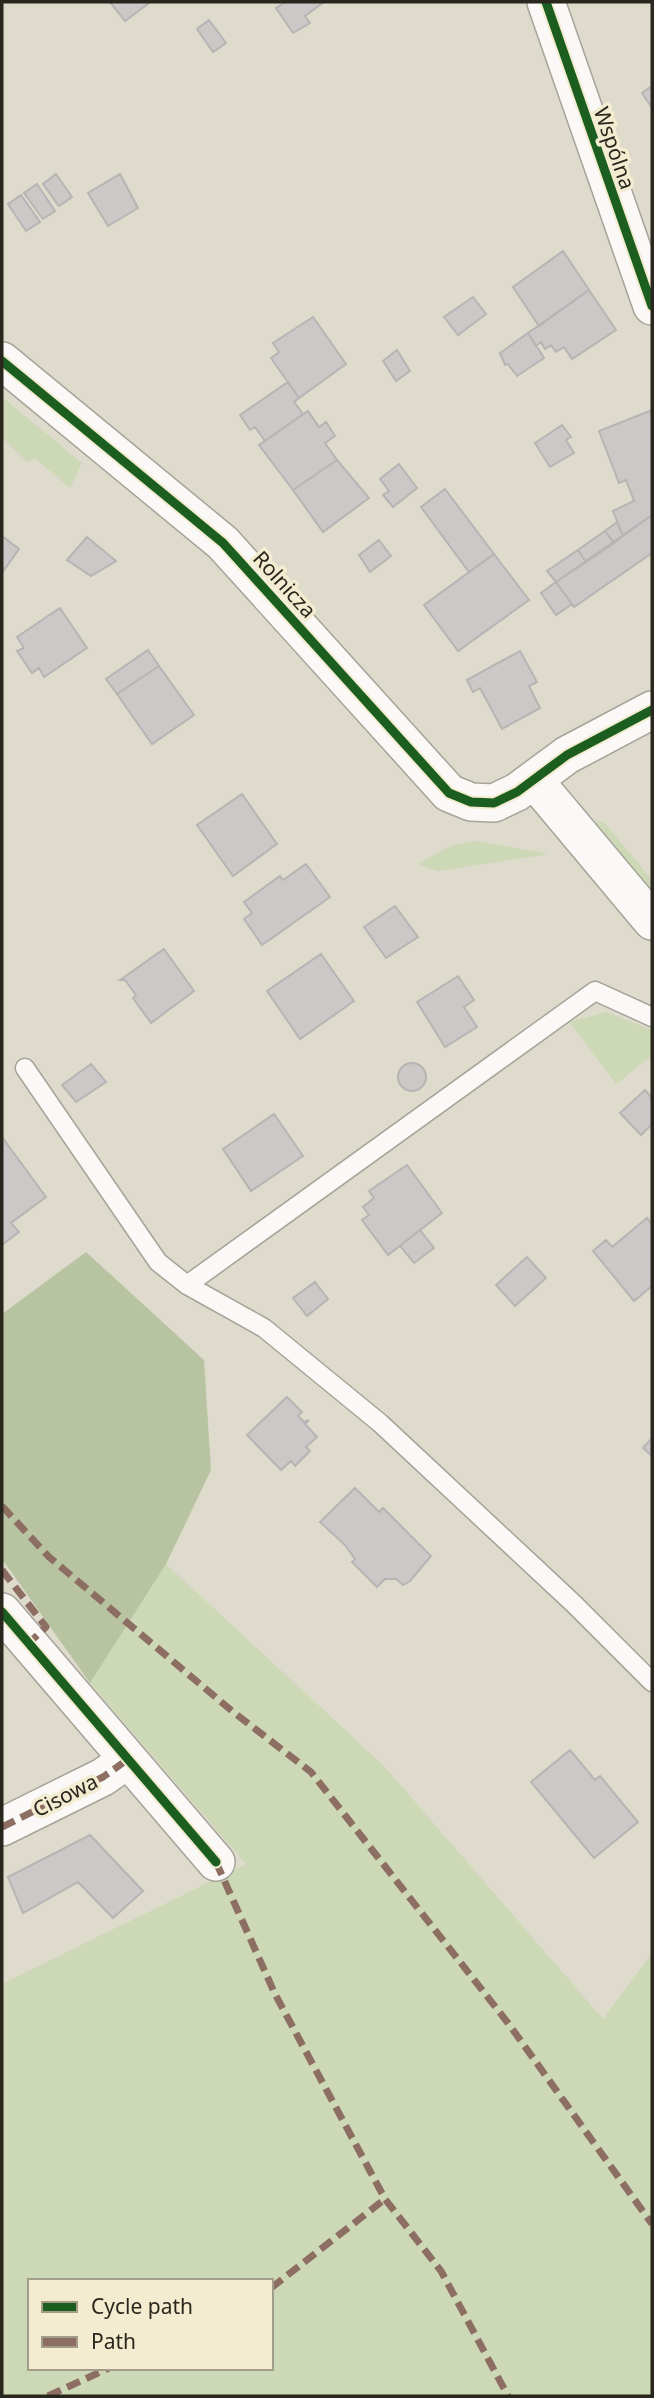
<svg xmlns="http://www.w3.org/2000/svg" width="654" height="2398" font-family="'Noto Sans',sans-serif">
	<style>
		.green { fill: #cdd8b7; fill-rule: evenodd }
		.forest { fill: #b8c4a1 }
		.building { fill: #cbc9c8; stroke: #b6b5b4; stroke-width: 2 }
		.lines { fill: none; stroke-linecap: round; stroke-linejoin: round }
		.service-casing { stroke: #a6a398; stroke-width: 21 }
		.minor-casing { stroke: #a6a398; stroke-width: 40 }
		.service { stroke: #faf9f7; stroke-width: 18 }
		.minor { stroke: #faf9f7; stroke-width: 37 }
		.quiet { stroke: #8d6e63; stroke-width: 7; stroke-dasharray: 14 7; stroke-linecap: butt }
		.cycleway-casing { stroke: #f3ecd1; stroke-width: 13 }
		.cycleway { stroke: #1b5e20; stroke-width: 9 }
		.labels { text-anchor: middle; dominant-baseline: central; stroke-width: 7; stroke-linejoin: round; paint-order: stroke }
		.street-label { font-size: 21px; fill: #29271d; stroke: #f3ecd1 }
	</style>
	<rect width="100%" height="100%" fill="#dedacc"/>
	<path class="green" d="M2,397L82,463L70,488L35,458L27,462L2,438Z
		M597,821L604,822L652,880V895L593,824Z
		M477,841L549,854L438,871L418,864L452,845Z
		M606,1012L652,1030V1056L616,1084L569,1022Z
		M166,1564L384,1766L603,2019L652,1953V2396H2V1984L246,1864L90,1683ZM30,2281H271V2368H30Z"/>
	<path class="forest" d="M86,1252L204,1360L211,1470L166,1564L90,1683L2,1559V1314Z"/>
	<path class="building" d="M110,2H149V3L125,21Z
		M286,2H324L305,16L310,23L293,33L276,8Z
		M209,20L226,43L213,52L197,29Z
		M652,86V108L642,93Z
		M56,174L72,197L59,206L43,184Z
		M120,174L138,208L108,226L88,193Z
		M37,184L55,211L43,219L24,193Z
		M21,195L40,222L26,231L8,204Z
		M563,251L589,290L539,326L513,287Z
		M589,290L616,330L572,359L564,347L556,352L551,345L545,349L541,342L536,346L528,333Z
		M473,297L486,314L458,335L444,317Z
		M313,317L346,364L299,398L271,358L279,352L273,343Z
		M528,333L544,358L517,376L508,364L505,365L500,353Z
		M397,350L410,371L396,381L383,361Z
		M288,382L299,398L294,402L303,414L265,441L255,427L250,430L240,415Z
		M652,410V515L623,536L613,511L634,501L626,480L619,483L599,431Z
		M308,411L319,427L326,422L335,436L325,443L337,460L293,490L259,445Z
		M562,425L571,437L566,440L574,453L550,467L535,443Z
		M337,460L369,498L323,532L293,490Z
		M399,464L417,488L393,507L383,495L389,491L380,479Z
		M445,489L494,554L469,572L421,507Z
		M652,515V553L574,607L556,582Z
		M617,522L623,536L614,543L605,531Z
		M605,531L614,543L586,562L578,550Z
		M2,536L19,549L2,573Z
		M87,537L116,561L91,576L67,560Z
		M379,540L391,556L370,572L359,555Z
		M578,550L586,562L556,582L547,571Z
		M494,554L529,600L458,651L424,605Z
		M556,582L572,604L556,615L541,593Z
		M60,608L87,648L44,677L39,668L32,673L17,651L24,648L17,637Z
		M148,650L159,666L117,694L106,679Z
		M520,651L537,682L529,686L540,708L502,729L480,688L473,692L467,680Z
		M159,666L194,715L152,744L117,694Z
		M242,794L277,844L233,876L197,825Z
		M306,864L330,897L262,945L244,919L252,913L244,902L280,876L283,880Z
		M395,906L418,937L386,958L364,927Z
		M164,949L194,991L151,1023L133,998L136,995L125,980H120Z
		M321,954L354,1001L300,1039L267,991Z
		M458,976L474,1000L464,1007L477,1027L445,1047L417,1002Z
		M398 1077a14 14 0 1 1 28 0a14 14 0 1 1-28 0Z
		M91,1064L106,1082L76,1102L62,1085Z
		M645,1090L652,1098V1124L641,1135L620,1113Z
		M274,1114L303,1156L251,1191L223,1149Z
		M2,1137L46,1197L11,1223L19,1232L2,1245Z
		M407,1165L442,1213L388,1255L362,1220L369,1215L363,1207L374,1198L369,1191Z
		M647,1218L652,1224V1286L634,1301L593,1251L606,1240L612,1247Z
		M420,1230L434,1248L414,1263L400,1246Z
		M527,1257L546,1278L515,1306L496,1285Z
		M315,1282L328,1299L307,1316L293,1298Z
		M287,1397L302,1412L298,1416L304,1422L309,1420L305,1424L317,1437L306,1447L310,1451L295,1466L291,1461L281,1470L247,1435Z
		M652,1438V1456L643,1448Z
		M355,1488L379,1512L383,1508L431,1556L410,1581L403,1585L396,1579H385L377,1587L352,1562L355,1559L345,1545L320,1522Z
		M570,1750L595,1780L600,1776L638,1822L594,1858L531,1782Z
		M90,1835L143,1891L113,1918L78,1882L23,1913L8,1877Z"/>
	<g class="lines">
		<g class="service-casing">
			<path id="service" d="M25,1068L158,1262L187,1285L264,1328L380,1423L574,1604L652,1682
				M187,1285L595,991L652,1017"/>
		</g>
		<g class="minor-casing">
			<path id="minor" d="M546,2L652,306
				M2,361L223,543L449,793L471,802L494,803L517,792L567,755L652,710
				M534,780L652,921
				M2,1612L216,1862
				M2,1827L103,1777L127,1760"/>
		</g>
		<use href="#service" class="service"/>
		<use href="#minor" class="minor"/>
		<path class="quiet" d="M2,1506L48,1556L232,1711L311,1772L508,2023L652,2224
			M2,1570L46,1627L29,1643
			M2,1827L103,1777L127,1760
			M216,1862L275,1994L385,2199L441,2271L508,2396
			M271,2288L385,2199
			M48,2396L109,2368"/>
		<g class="cycleway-casing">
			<path id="cycleway" d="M546,2L652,306
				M2,361L223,543L449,793L471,802L494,803L517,792L567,755L652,710
				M2,1612L216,1862"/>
		</g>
		<use href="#cycleway" class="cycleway"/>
	</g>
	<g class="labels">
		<g class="street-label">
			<text transform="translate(615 148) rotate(71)">Wspólna</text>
			<text transform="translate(285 584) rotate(48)">Rolnicza</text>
			<text transform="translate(65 1795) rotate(-27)">Cisowa</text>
		</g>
	</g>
	<rect width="654" height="2398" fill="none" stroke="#29271d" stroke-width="7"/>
	<rect x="28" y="2279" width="245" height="91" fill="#f3ecd1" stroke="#a29d89" stroke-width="2"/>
	<rect x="42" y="2302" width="35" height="10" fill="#1b5e20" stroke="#a29d89" stroke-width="2"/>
	<text x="91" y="2314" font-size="21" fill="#29271d">Cycle path</text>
	<rect x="42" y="2337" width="35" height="10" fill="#8d6e63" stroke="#a29d89" stroke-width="2"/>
	<text x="91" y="2349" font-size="21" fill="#29271d">Path</text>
</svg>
